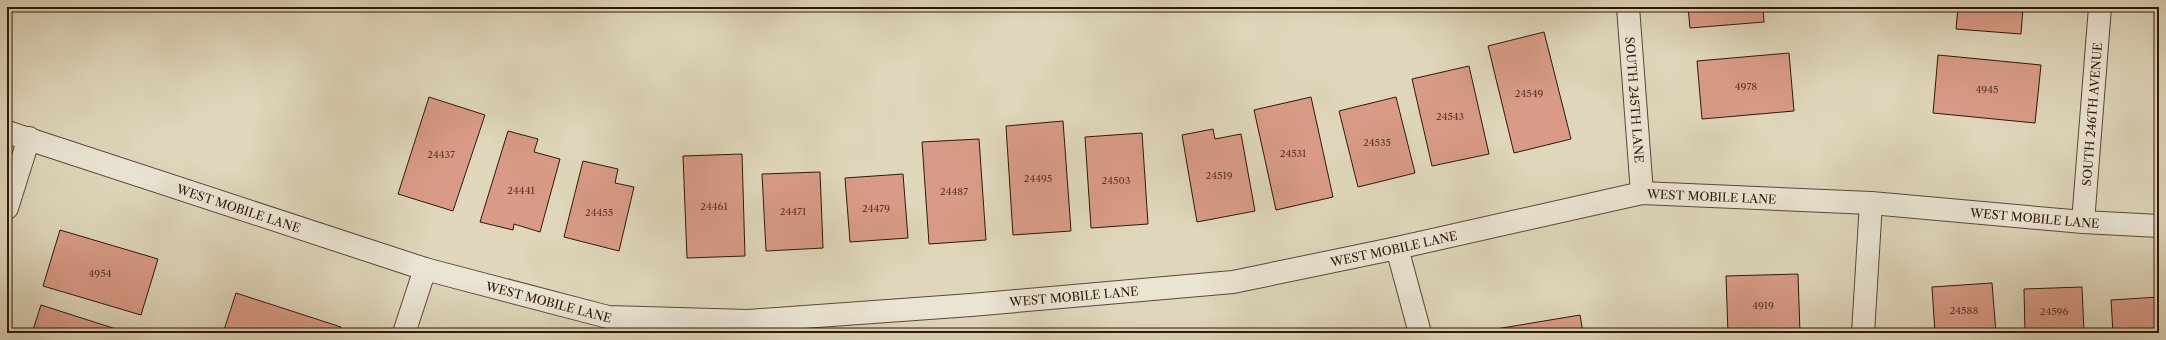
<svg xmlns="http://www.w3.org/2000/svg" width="2166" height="340" font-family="'Libre Caslon Text',serif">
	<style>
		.building { fill: #d99b87; stroke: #311808 }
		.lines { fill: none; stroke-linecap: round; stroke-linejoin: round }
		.street-casing { stroke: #5c4835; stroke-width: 24 }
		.street { stroke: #eae4d3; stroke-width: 22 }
		.labels { text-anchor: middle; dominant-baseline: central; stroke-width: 4; stroke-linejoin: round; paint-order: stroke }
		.number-label { font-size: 10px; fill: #5b3928 }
		.street-label { font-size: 12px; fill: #311808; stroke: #eae4d3 }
	</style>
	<rect width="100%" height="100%" fill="#dfd6bb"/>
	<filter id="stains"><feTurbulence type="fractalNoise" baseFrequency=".005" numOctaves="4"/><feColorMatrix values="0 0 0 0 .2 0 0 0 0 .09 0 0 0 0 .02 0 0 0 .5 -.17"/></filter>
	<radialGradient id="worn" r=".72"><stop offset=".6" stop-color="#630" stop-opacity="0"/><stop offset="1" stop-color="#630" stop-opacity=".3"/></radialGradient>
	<path class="building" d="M1688,7H1763L1764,22L1690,28Z
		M1958,7H2023L2021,34L1956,29Z
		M1544,32L1571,139L1514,153L1488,46Z
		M1789,53L1794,111L1702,119L1697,61Z
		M1938,55L2041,65L2035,123L1933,113Z
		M1469,66L1489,154L1432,166L1412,79Z
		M429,97L485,115L453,211L398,194Z
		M1311,97L1333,197L1276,210L1254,110Z
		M1396,97L1415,173L1358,187L1339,111Z
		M1063,121L1071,231L1013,235L1006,126Z
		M1213,129L1215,139L1241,134L1255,211L1197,222L1182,135Z
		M508,131L538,139L534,152L560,159L540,232L514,224L513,230L480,222Z
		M1142,133L1148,224L1091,228L1085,137Z
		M979,139L986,240L929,244L922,142Z
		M742,154L745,256L687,258L683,156Z
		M583,161L618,169L615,183L634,187L619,251L564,237Z
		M820,172L823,248L766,251L762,174Z
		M903,174L908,238L850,242L845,178Z
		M60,230L158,259L141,315L43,286Z
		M1798,274L1800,333H1728L1726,276Z
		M1992,283L1996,333H1935L1932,287Z
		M2082,287L2084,333H2025L2024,289Z
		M236,293L341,327L339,333H223Z
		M2159,297V333H2113L2111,300Z
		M41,305L116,329L114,333H32Z
		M1580,315L1583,333H1478V332Z
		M1336,329L1337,333H1318Z"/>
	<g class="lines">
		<g class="street-casing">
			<g id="street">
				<path id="s1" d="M1628,7L1642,193"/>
				<path id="s2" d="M7,132L425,269L608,317L748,321L971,305L1233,282L1397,248L1642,193L1871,203L2083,222L2159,226"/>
				<path d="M7,208L29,138"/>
				<path id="s3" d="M2083,222L2100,7"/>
				<path d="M1397,248L1420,333"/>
				<path d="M404,333L425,269"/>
				<path d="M1863,333L1871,203"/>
			</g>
		</g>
		<use href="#street" class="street"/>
	</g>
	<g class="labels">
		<g class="number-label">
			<text x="1746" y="86">4978</text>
			<text x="1987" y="89">4945</text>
			<text x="1529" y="93">24549</text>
			<text x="1450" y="116">24543</text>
			<text x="1377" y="142">24535</text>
			<text x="1293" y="153">24531</text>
			<text x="441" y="154">24437</text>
			<text x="1219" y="175">24519</text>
			<text x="1038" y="178">24495</text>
			<text x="1116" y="180">24503</text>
			<text x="521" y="190">24441</text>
			<text x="954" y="191">24487</text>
			<text x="714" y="206">24461</text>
			<text x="876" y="208">24479</text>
			<text x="793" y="211">24471</text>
			<text x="599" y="212">24455</text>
			<text x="100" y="273">4954</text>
			<text x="1763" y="305">4919</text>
			<text x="1964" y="310">24588</text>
			<text x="2054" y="311">24596</text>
		</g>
		<g class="street-label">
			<text stroke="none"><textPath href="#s1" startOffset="93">SOUTH 245TH LANE</textPath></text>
			<text stroke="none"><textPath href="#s3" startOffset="108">SOUTH 246TH AVENUE</textPath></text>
			<text stroke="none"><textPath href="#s2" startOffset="1744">WEST MOBILE LANE</textPath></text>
			<text stroke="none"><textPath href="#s2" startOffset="244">WEST MOBILE LANE</textPath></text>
			<text stroke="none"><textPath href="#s2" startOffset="2068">WEST MOBILE LANE</textPath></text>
			<text stroke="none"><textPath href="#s2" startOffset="1420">WEST MOBILE LANE</textPath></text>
			<text stroke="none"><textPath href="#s2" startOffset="1096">WEST MOBILE LANE</textPath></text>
			<text stroke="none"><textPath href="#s2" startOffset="568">WEST MOBILE LANE</textPath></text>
		</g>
	</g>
	<rect width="2166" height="340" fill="none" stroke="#dfd6bb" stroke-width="24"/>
	<rect x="8" y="8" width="2150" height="324" fill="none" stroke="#311808" stroke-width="2"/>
	<rect x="12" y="12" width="2142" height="316" fill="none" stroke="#311808"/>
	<rect width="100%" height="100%" filter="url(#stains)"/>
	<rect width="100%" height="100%" fill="url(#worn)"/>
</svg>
